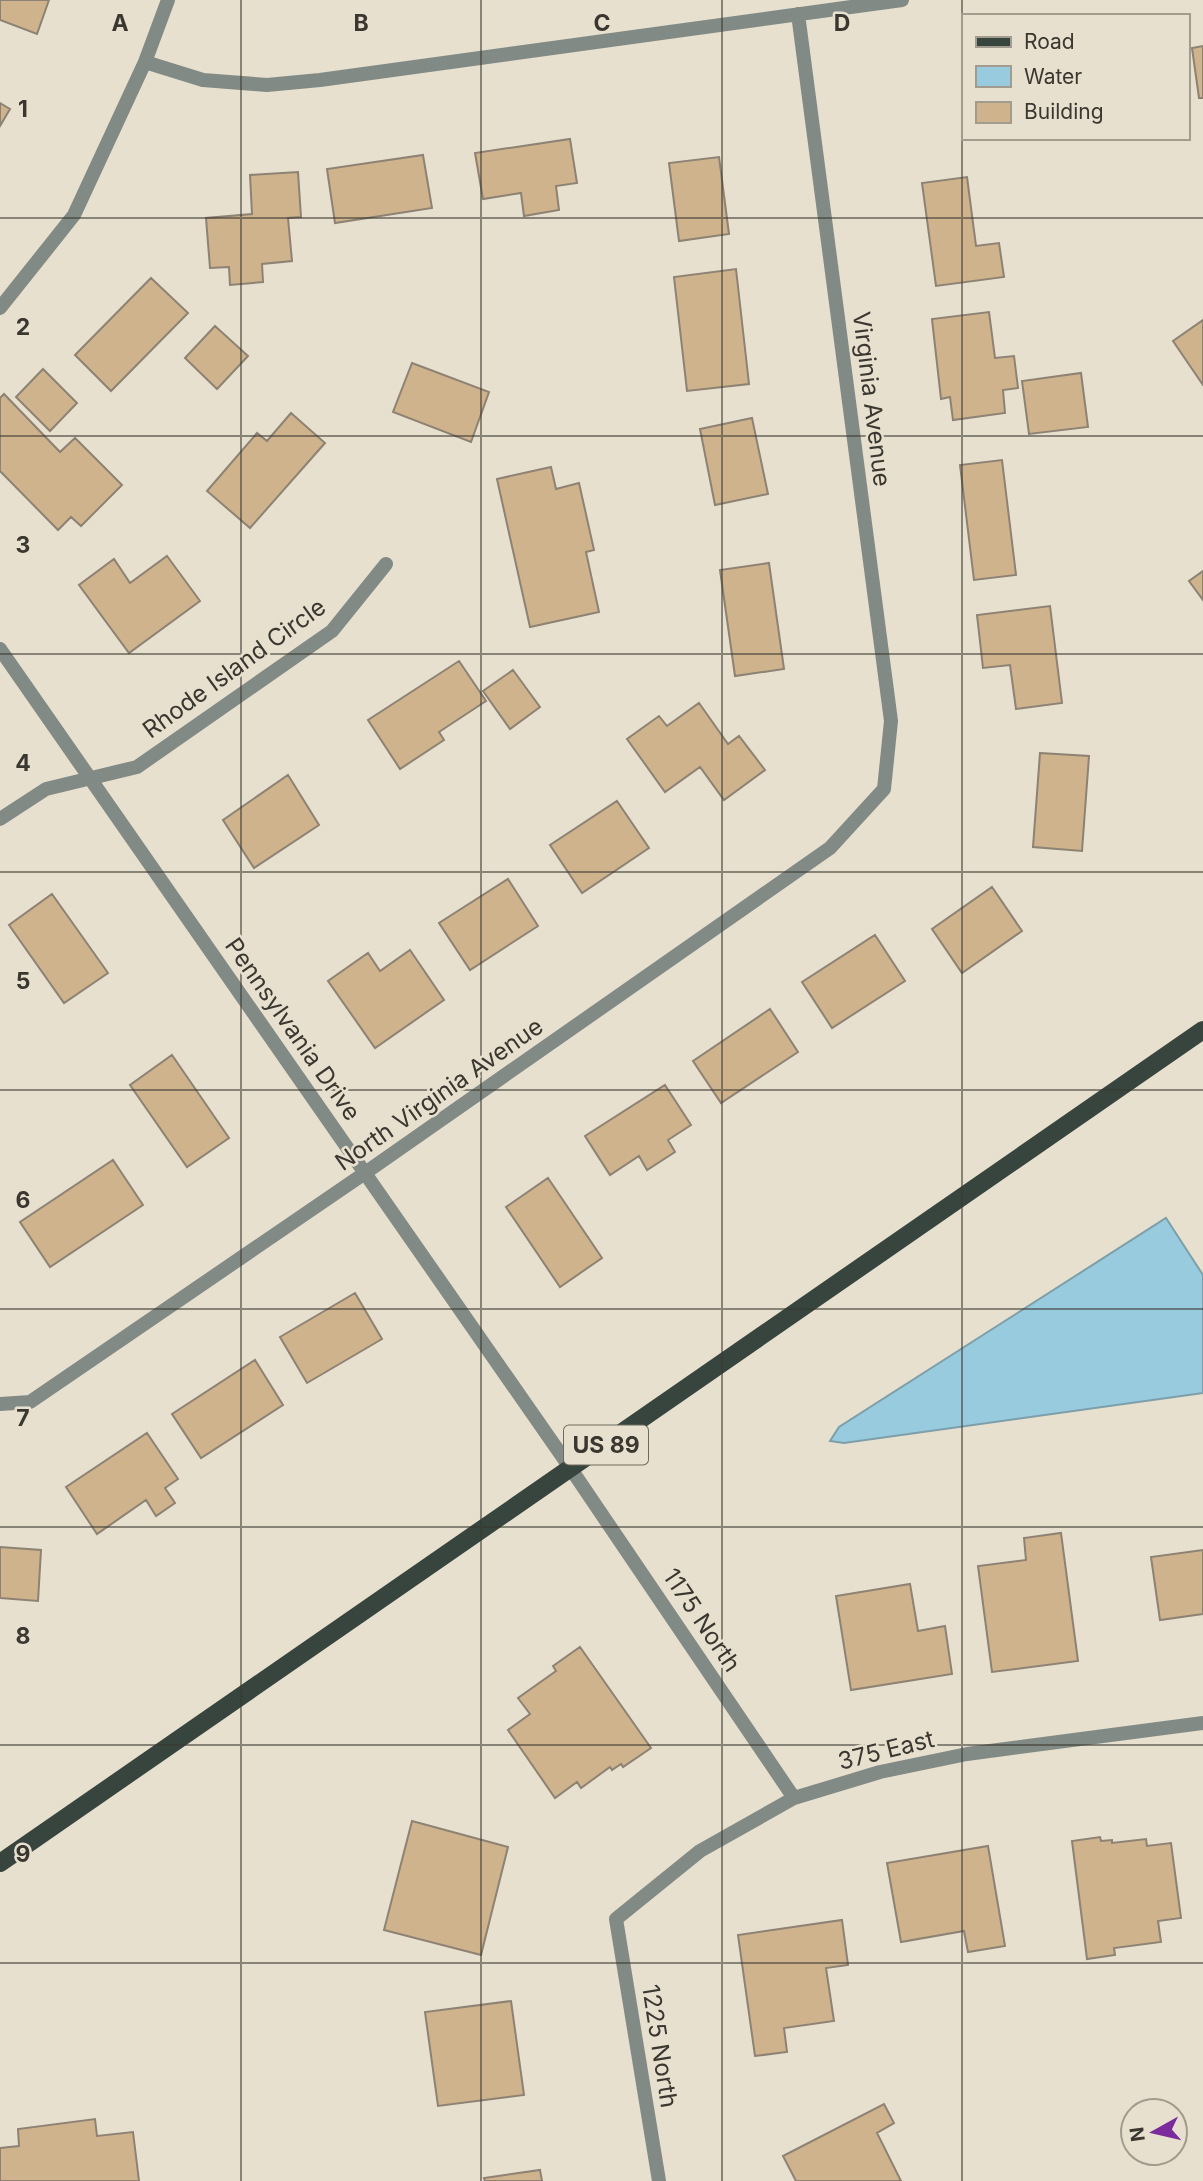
<svg xmlns="http://www.w3.org/2000/svg" width="1203" height="2181" font-family="Inter,sans-serif">
	<style>
		.water { fill: #98cbde; stroke: #7c9faa; stroke-width: 2 }
		.building { fill: #cfb38d; stroke: #8d8273; stroke-width: 2 }
		.lines { fill: none; stroke-linecap: round; stroke-linejoin: round }
		.minor { stroke: #828a86; stroke-width: 14 }
		.primary { stroke: #37453e; stroke-width: 18 }
		.grid { fill: none; stroke: #3a3730; stroke-width: 2; stroke-opacity: 0.55 }
		.labels { text-anchor: middle; dominant-baseline: central; stroke-width: 5; stroke-linejoin: round; paint-order: stroke }
		.shield { fill: #e7e0ce; stroke: #6e6a5f; stroke-width: 2 }
		.shield-label { font-size: 23px; font-weight: bold; fill: #3a3730 }
		.street-label { font-size: 24px; fill: #3a3730; stroke: #e7e0ce }
		.grid-label { font-size: 23px; text-anchor: middle; font-weight: bold; fill: #3a3730; stroke: #e7e0ce; stroke-width: 5; stroke-linejoin: round; paint-order: stroke }
	</style>
	<rect width="100%" height="100%" fill="#e7e0ce"/>
	<path class="water" d="M1166,1218L1203,1275V1393L844,1443L830,1441L839,1427Z"/>
	<path class="building" d="M0,0H49L37,34L0,20Z
		M1203,46V98H1199L1192,48Z
		M0,103L10,109L0,126Z
		M570,139L577,183L556,186L559,210L524,216L521,193L483,199L475,153Z
		M423,155L432,208L335,223L327,169Z
		M719,157L729,234L679,241L669,163Z
		M298,172L301,217L288,218L292,261L262,264L263,282L230,285L229,267L210,268L206,218L252,214L250,175Z
		M967,177L976,246L999,243L1004,277L936,286L922,183Z
		M736,269L749,384L687,391L674,277Z
		M151,278L188,313L111,391L75,355Z
		M989,312L995,358L1014,356L1018,388L1003,390L1005,413L953,420L950,397L941,399L932,319Z
		M1203,320V385L1173,341Z
		M215,326L248,356L217,389L185,358Z
		M412,363L489,392L471,442L393,412Z
		M43,369L77,403L50,431L16,397Z
		M1081,373L1088,427L1029,434L1022,381Z
		M4,394L60,452L75,438L122,485L81,526L71,517L58,530L0,471V398Z
		M291,413L325,443L250,528L207,491L257,433L267,441Z
		M752,418L768,494L715,505L700,429Z
		M1002,460L1016,575L974,580L960,465Z
		M551,467L556,489L579,483L594,550L586,552L599,612L530,627L497,479Z
		M167,556L200,601L129,653L79,585L114,559L130,583Z
		M769,563L784,669L735,676L720,570Z
		M1203,571V600L1189,581Z
		M1050,606L1062,703L1016,709L1010,665L983,668L977,615Z
		M459,661L486,701L439,732L444,740L400,769L368,720Z
		M513,670L540,707L510,729L483,691Z
		M699,703L728,744L739,736L765,770L724,800L700,767L665,792L627,739L659,716L667,726Z
		M1040,753L1089,756L1082,851L1033,847Z
		M288,775L319,825L254,868L223,820Z
		M617,801L649,848L582,893L550,845Z
		M508,879L538,926L470,970L439,923Z
		M992,887L1022,931L962,973L932,929Z
		M52,894L108,973L64,1003L9,925Z
		M875,935L905,981L832,1028L802,982Z
		M410,950L444,1000L375,1048L328,981L368,953L380,971Z
		M770,1009L798,1052L721,1103L693,1061Z
		M172,1055L229,1138L187,1167L130,1085Z
		M665,1085L691,1125L668,1140L675,1152L647,1170L639,1156L610,1175L585,1136Z
		M113,1160L143,1205L50,1267L20,1222Z
		M548,1178L602,1258L560,1287L506,1207Z
		M355,1293L382,1339L307,1383L280,1337Z
		M255,1360L283,1405L201,1458L172,1414Z
		M147,1433L178,1479L165,1488L175,1503L156,1516L146,1500L97,1534L66,1487Z
		M1061,1533L1078,1661L992,1672L978,1566L1026,1560L1024,1538Z
		M0,1547L41,1550L38,1601L0,1598Z
		M1203,1550V1614L1160,1620L1151,1557Z
		M910,1584L918,1631L945,1626L952,1674L851,1690L836,1596Z
		M580,1647L651,1748L623,1767L621,1764L612,1770L610,1767L581,1788L577,1782L555,1798L508,1730L530,1714L518,1698L556,1671L553,1666Z
		M412,1821L508,1847L481,1955L384,1930Z
		M1100,1837L1101,1841L1112,1840V1843L1146,1839L1147,1846L1171,1843L1181,1918L1158,1921L1161,1942L1114,1948L1115,1955L1087,1959L1072,1841Z
		M988,1846L1005,1946L968,1952L964,1931L901,1942L887,1863Z
		M842,1920L848,1965L826,1968L834,2021L784,2028L787,2052L755,2056L738,1935Z
		M511,2001L524,2095L438,2106L425,2012Z
		M884,2104L894,2123L877,2133L901,2181H796L783,2156Z
		M95,2119L97,2136L133,2132L139,2181H0V2148L19,2146L18,2129Z
		M540,2170L542,2181H485L484,2178Z"/>
	<g class="lines">
		<path class="minor" d="M145,62L203,80L267,85L320,80L902,0
			M0,308L74,215L145,62L168,0
			M0,649L571,1469L794,1798
			M0,819L46,789L137,767L332,631L386,564
			M0,1404L30,1402L365,1173L830,848L884,789L891,721L798,14
			M659,2181L616,1919L700,1851L794,1798L880,1772L967,1754L1203,1723"/>
		<path class="primary" d="M0,1863L1203,1030"/>
	</g>
	<path class="grid" d="M241,0V2181M481,0V2181M722,0V2181M962,0V2181M0,218H1203M0,436H1203M0,654H1203M0,872H1203M0,1090H1203M0,1309H1203M0,1527H1203M0,1745H1203M0,1963H1203"/>
	<g class="labels">
		<rect class="shield" x="564" y="1425.5" width="84" height="39" rx="5"/>
		<g class="shield-label">
			<text x="606" y="1445">US 89</text>
		</g>
		<g class="street-label">
			<text transform="translate(872 399) rotate(83)">Virginia Avenue</text>
			<text transform="translate(234 668) rotate(-36)">Rhode Island Circle</text>
			<text transform="translate(293 1029) rotate(55)">Pennsylvania Drive</text>
			<text transform="translate(439 1094) rotate(-35)">North Virginia Avenue</text>
			<text transform="translate(702 1620) rotate(56)">1175 North</text>
			<text transform="translate(886 1750) rotate(-14)">375 East</text>
			<text transform="translate(660 2046) rotate(81)">1225 North</text>
		</g>
	</g>
	<g class="grid-label">
		<text x="120" y="31">A</text>
		<text x="361" y="31">B</text>
		<text x="602" y="31">C</text>
		<text x="842" y="31">D</text>
		<text x="23" y="117">1</text>
		<text x="23" y="335">2</text>
		<text x="23" y="553">3</text>
		<text x="23" y="771">4</text>
		<text x="23" y="989">5</text>
		<text x="23" y="1208">6</text>
		<text x="23" y="1426">7</text>
		<text x="23" y="1644">8</text>
		<text x="23" y="1862">9</text>
	</g>
	<rect x="962" y="14" width="228" height="126" fill="#e7e0ce" stroke="#a29c8f" stroke-width="2"/>
	<rect x="976" y="37" width="35" height="10" fill="#37453e" stroke="#a29c8f" stroke-width="2"/>
	<text x="1024" y="49" font-size="21" fill="#3a3730">Road</text>
	<rect x="976" y="66" width="35" height="21" fill="#98cbde" stroke="#a29c8f" stroke-width="2"/>
	<text x="1024" y="84" font-size="21" fill="#3a3730">Water</text>
	<rect x="976" y="102" width="35" height="21" fill="#cfb38d" stroke="#a29c8f" stroke-width="2"/>
	<text x="1024" y="119" font-size="21" fill="#3a3730">Building</text>
	<g transform="translate(1154 2132) rotate(262)"><circle r="33" fill="#e7e0ce" stroke="#a29c8f" stroke-width="2"/>
	<path d="M0-5L12 26L0 18L-12 26Z" fill="#7b2b9c"/>
	<text y="-10" font-size="19" font-weight="bold" text-anchor="middle" fill="#3a3730">N</text>
	</g>
</svg>
